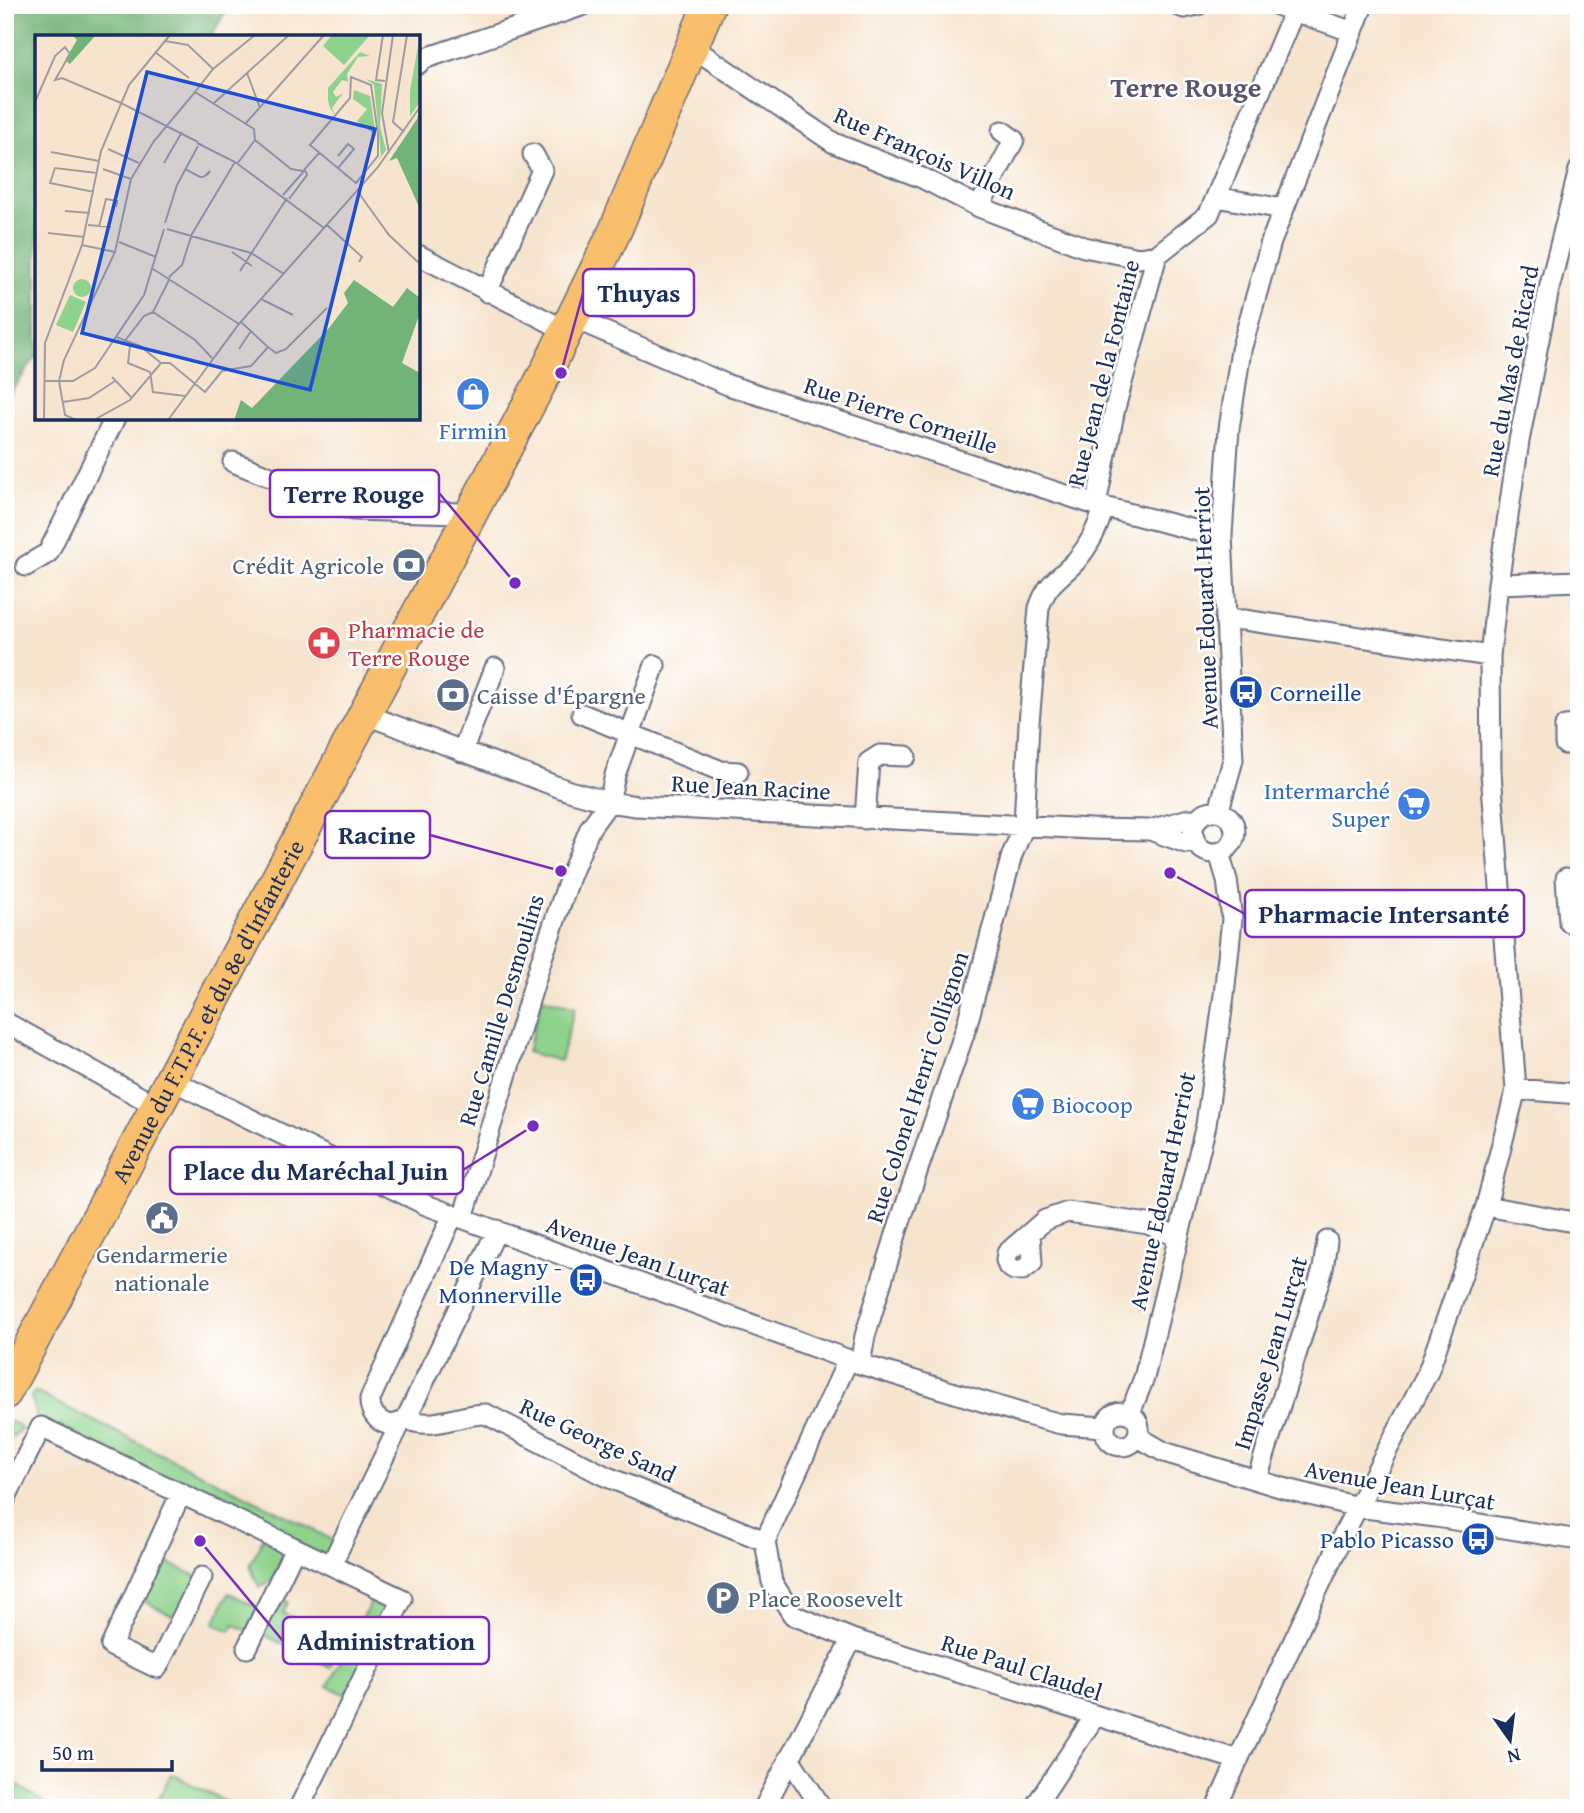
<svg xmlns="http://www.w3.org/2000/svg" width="1584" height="1813" font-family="'Gentium Book Plus',serif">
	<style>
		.green { fill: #8ed28b; stroke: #548074; stroke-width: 2 }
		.forest { fill: #72b477; stroke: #46726a; stroke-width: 2 }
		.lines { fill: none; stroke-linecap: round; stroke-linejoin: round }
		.street-casing { stroke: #686e85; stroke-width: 23 }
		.primary-casing { stroke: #686e85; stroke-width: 35 }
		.street { stroke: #fff; stroke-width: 19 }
		.primary { stroke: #f9bf6d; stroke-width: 32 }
		.labels { text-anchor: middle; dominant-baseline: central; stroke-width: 5; stroke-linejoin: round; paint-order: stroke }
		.street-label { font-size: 24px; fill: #1b2f5e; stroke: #fff }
		.shop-label { font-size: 24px; fill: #366cbe; stroke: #fff }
		.service-label { font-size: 24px; fill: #4e5e75; stroke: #fff; text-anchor: start }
		.health-label { font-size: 24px; fill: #be3a42; stroke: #fff; text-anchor: start }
		.transit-label { font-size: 24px; fill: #164399; stroke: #fff; text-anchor: end }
		.quarter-label { font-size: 28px; font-weight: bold; fill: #59556e; stroke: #fff }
		.inset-road { fill: none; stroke: #9e9ca1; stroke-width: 2 }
		.view { fill: #1d4ed8; fill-opacity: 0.15; stroke: #1d4ed8; stroke-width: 3.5 }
		.inset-edge { fill: none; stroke: #1b2f5e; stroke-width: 3.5 }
		.leader { fill: none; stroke: #7b2cbf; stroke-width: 2.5 }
		.callout-dot { fill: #7b2cbf; stroke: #fff; stroke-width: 2.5 }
		.callout { fill: #fff; stroke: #7b2cbf; stroke-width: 2.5 }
		.callout-label { font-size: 26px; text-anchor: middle; font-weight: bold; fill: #1b2f5e }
	</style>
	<rect width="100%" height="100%" fill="#fff"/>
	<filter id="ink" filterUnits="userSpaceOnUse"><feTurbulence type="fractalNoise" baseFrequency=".0143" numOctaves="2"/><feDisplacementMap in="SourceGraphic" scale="14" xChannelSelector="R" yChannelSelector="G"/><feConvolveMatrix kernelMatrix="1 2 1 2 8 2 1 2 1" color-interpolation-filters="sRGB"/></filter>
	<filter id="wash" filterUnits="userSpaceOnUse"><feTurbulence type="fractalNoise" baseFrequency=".00686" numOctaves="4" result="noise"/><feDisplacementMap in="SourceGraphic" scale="28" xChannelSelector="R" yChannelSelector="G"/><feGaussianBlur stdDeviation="1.57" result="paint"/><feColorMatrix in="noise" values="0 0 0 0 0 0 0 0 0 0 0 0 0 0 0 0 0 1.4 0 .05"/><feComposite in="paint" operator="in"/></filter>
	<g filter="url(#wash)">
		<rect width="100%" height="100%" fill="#f6e4ce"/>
		<path class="green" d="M542,998L575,1008L560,1061L527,1052Z
			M35,1392L295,1520L334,1541L325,1557L38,1422L31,1396Z
			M6,1419L18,1425L21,1429L5,1443Z
			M263,1538L287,1551L274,1580L259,1587L250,1566Z
			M160,1559L198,1577L178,1618L141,1600Z
			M229,1593L259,1608L247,1631L234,1624L230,1631L214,1623Z
			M374,1595L391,1604L346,1695L328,1686Z
			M280,1598L288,1602L283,1613L342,1643L330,1668L262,1634Z
			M171,1774L176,1776L237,1808H154Z
			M5,1777L7,1778L52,1808H5Z"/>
		<path class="forest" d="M5,5H229L211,37H37V355L5,401Z"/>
	</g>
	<g filter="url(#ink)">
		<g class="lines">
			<g class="street-casing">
				<path id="street" d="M1177,5L1184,8L1198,5
					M1277,5L1353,32
					M692,47L834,143L922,178L979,207L1084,247L1139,258L1157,255
					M418,64L423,59L584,5
					M1216,197L1283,209
					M979,207L1014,140L1002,131
					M418,255L567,331
					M487,292L542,170L533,154
					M573,318L728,385L1096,505L1198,531L1222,535
					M233,462L353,510L460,513L469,518
					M1096,505L1115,408L1157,255L1209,214L1294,11
					M26,566L48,553L115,418
					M1498,584L1579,581
					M1225,620H1244L1490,656
					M364,714L569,791L609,802L636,806L1091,829L1150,830L1189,819L1196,820
					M582,714L721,771L738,772
					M1565,744V726L1579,725
					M462,752L495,668
					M1219,810L1233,760L1222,535L1229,429L1241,350L1271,242L1363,5
					M1193 832a21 21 0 1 1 42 0a21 21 0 1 1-42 0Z
					M865,819L869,762L880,755L906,756
					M1150,830L1186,843L1195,842
					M1566,878L1569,922L1579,921
					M5,1022L158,1107
					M173,1081L426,1205L860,1364L1027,1415L1061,1424L1104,1427
					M1516,1089L1579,1094
					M1486,1206L1579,1223
					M453,1215L370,1399C369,1418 389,1433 406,1419L497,1230
					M463,1218L542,958L570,877L590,828L609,802L615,775L655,665
					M1030,1233L1032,1263L1023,1270H1014L1008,1266L1006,1260L1007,1253L1045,1220L1068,1212L1148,1224L1178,1237
					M848,1360L765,1541L772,1582L793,1615L852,1639L1238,1760L1345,1531L1428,1372L1486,1206L1516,1089L1491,773L1490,656L1498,584L1519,441L1549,289L1579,170
					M860,1364L865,1336L898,1228L966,1028L1012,855L1024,826L1029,723L1039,608C1048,581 1058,580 1076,561C1089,546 1099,525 1104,507
					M1105 1429a17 17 0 1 1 34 0a17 17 0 1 1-34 0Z
					M1130,1413L1144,1378L1206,1125L1224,995L1232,919L1227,880L1219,853
					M406,1419C433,1431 458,1414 486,1414L605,1476L765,1541
					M1138,1437L1164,1452L1283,1488L1357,1507L1436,1517L1579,1540
					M1257,1479L1323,1269L1327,1241
					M181,1493L111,1646L157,1668L202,1577
					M5,1499L41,1427L402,1599L299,1808
					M331,1565L400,1424
					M247,1648L295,1548
					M789,1758L822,1808
					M764,1808L852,1639
					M1034,1808L1095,1716
					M1216,1808L1238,1760"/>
			</g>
			<g class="primary-casing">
				<g id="primary">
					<path id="s1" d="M5,1393L548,368L615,231L709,5"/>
				</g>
			</g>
			<use href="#street" class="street"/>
			<use href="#primary" class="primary"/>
		</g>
	</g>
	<defs>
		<g id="shop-disc" transform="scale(1.75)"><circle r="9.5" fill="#3f7fe0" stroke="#fff"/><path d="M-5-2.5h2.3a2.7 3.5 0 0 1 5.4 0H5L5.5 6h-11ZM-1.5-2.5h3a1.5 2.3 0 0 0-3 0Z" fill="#fff"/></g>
		<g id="bank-disc" transform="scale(1.75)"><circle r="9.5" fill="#5c6f8a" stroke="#fff"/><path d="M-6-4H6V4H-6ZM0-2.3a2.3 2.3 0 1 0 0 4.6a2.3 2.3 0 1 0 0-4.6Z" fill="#fff"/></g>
		<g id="pharmacy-disc" transform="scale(1.75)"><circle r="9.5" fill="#e0444e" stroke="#fff"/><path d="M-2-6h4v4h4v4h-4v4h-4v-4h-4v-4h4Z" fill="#fff"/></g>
		<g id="bus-disc" transform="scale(1.75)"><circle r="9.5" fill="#1a4fb4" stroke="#fff"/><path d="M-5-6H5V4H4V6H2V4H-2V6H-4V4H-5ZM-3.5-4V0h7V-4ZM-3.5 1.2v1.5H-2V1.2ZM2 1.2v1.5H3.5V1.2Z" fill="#fff"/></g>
		<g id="supermarket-disc" transform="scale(1.75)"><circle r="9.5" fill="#3f7fe0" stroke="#fff"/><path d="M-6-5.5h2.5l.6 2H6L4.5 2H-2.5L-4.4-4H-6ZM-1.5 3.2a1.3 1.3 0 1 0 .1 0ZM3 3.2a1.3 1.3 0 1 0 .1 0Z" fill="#fff"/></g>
		<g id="civic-disc" transform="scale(1.75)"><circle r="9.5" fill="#5c6f8a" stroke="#fff"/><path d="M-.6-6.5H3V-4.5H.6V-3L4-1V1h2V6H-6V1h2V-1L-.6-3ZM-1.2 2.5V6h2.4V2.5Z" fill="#fff"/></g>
		<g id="parking-disc" transform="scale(1.75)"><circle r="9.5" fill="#5c6f8a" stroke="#fff"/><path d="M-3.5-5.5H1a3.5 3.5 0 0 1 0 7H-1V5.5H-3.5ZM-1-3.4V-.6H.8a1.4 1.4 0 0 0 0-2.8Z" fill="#fff"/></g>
	</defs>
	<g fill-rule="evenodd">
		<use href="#shop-disc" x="473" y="394"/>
		<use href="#bank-disc" x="409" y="565"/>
		<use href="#pharmacy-disc" x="324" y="643"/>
		<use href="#bus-disc" x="1246" y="692"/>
		<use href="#bank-disc" x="453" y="695"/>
		<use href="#supermarket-disc" x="1414" y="804"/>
		<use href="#supermarket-disc" x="1028" y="1104"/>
		<use href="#civic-disc" x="162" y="1218"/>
		<use href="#bus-disc" x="586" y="1280"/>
		<use href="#bus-disc" x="1478" y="1539"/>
		<use href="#parking-disc" x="723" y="1598"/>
	</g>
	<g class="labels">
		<g class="street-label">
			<text transform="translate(925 153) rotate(24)">Rue François Villon</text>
			<text transform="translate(1510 371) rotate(-79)">Rue du Mas de Ricard</text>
			<text transform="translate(1103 373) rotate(-76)">Rue Jean de la Fontaine</text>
			<text transform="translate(901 415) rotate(18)">Rue Pierre Corneille</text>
			<text transform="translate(1205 608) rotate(-92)">Avenue Edouard Herriot</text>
			<text transform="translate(751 787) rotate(3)">Rue Jean Racine</text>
			<text transform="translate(501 1010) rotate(-73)">Rue Camille Desmoulins</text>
			<text stroke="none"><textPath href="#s1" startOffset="432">Avenue du F.T.P.F. et du 8e d'Infanterie</textPath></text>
			<text transform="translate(917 1087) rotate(-72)">Rue Colonel Henri Collignon</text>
			<text transform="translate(1162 1191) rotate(-78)">Avenue Edouard Herriot</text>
			<text transform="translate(638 1256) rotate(20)">Avenue Jean Lurçat</text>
			<text transform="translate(1270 1353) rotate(-73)">Impasse Jean Lurçat</text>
			<text transform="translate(598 1440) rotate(25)">Rue George Sand</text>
			<text transform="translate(1400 1485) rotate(10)">Avenue Jean Lurçat</text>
			<text transform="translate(1022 1667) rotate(18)">Rue Paul Claudel</text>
		</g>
		<g class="shop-label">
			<text x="473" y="430">Firmin</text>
			<text x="1390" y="790" text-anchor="end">Intermarché<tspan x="1390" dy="28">Super</tspan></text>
			<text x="1052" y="1104" text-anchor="start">Biocoop</text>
		</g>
		<g class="service-label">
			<text x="384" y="565" text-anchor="end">Crédit Agricole</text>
			<text x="477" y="695">Caisse d'Épargne</text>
			<text x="162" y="1254" text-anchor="middle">Gendarmerie<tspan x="162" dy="28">nationale</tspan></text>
			<text x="748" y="1598">Place Roosevelt</text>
		</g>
		<g class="health-label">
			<text x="348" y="629">Pharmacie de<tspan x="348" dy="28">Terre Rouge</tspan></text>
		</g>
		<g class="transit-label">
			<text x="1270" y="692" text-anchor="start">Corneille</text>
			<text x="562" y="1266">De Magny -<tspan x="562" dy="28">Monnerville</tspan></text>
			<text x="1454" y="1539">Pablo Picasso</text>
		</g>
		<g class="quarter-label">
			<text x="1186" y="86">Terre Rouge</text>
		</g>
	</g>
	<g transform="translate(35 35)">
		<rect width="385" height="385" fill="#f6e4ce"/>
		<path d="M297,0H335L309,30L288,11ZM385,0V67L375,81V56ZM325,17L335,21L323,22L312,39L313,47L307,45L298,57L301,62L308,58L297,73L300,80L295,73L293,65V53ZM331,44L347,49L345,91L351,115L337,134L346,121L339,50ZM319,55L335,61L341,101L322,86L332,74L318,64ZM38 253a9 9 0 1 1 18 0a9 9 0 1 1-18 0ZM35,260L51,267L38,297L21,290Z" fill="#8ed28b"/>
		<path d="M37,0H61L35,29L30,25L42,5ZM385,71V174L362,123L354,126L382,84ZM319,245L358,272L372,253L385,263V278L367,328L385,338V385H199L206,365L217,373L294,293L313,268L309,258Z" fill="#72b477"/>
		<path class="inset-road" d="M348,0L341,45L350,46M130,6L153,10L178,34M120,17L154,43M212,38L225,73M316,42L336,50L343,99V121L321,148L275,110L315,63ZM160,57L178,34L220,0M0,67L20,21L30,12L35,19L20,45L27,43L86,68L163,107M179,68L254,0M211,88L289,0M369,97L358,87L372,0M220,105L256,134L268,136M167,110L162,108L200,127L289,193M73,114L104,128M16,117L64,126M354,118L347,78L358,0M129,128L147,97M303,133L319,114L313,109L303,121M68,134L96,144M150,134L165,142H168L173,139L175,136L171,140M269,135L284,118M59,157L15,148L20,133L62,138M323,157L354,200L385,229M248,160L270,135L272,140L254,164M30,176L55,178M130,188L142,150L163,111M53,190L76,192M292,190L327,222L324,227M64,192L71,164L82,166L81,172M132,194L216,218L249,239M13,198L49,202M84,207L121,222M47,210L80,217M197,217L217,231M118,234L204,289M205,236L252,163M134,242L147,230L157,199L200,127M226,264L258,280M118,277L160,305L177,323M81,302L105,311L126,328H135L170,357L187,336L216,331L233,312L206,287M89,307L109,281L118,277L135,243M95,311L93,328L115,337L118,357L150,361M233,312L241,318L251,314L292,273M204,314L216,296M77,342L96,362M9,346H38L60,333L109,260L129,194M28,367L54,363L80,346M9,385L10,308L47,210L66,116L94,50L135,0M41,385L30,380L24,346L29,325L80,217L96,144L119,106L160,57L219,94L220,105L202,129M59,385L95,365L126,328M133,385L204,289L343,132L385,72"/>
		<path class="view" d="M112,37L340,94L275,355L47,298Z"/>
		<rect width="385" height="385" class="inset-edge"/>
	</g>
	<path class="leader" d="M561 373L583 293M515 583L439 493M561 871L430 835M1170 873L1245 914M533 1126L463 1170M200 1541L283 1641"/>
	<g class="callout-dot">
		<circle cx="561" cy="373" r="7"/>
		<circle cx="515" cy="583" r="7"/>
		<circle cx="561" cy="871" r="7"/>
		<circle cx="1170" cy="873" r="7"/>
		<circle cx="533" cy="1126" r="7"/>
		<circle cx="200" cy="1541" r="7"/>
	</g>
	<g class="callout">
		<rect x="583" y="269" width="111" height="47" rx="7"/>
		<rect x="270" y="470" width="169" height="47" rx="7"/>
		<rect x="325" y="811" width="105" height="47" rx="7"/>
		<rect x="1245" y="890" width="279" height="47" rx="7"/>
		<rect x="170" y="1147" width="293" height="47" rx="7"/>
		<rect x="283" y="1617" width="206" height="47" rx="7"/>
	</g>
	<g class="callout-label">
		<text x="639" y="302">Thuyas</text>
		<text x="354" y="503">Terre Rouge</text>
		<text x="377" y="844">Racine</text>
		<text x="1384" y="923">Pharmacie Intersanté</text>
		<text x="316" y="1180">Place du Maréchal Juin</text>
		<text x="386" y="1650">Administration</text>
	</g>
	<rect width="1584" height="1813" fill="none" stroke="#fff" stroke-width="28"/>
	<g transform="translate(1510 1740) rotate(166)" stroke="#ffffff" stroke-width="5" paint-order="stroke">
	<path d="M0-5L12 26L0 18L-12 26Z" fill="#1b2f5e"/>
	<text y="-10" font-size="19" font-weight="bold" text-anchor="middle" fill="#1b2f5e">N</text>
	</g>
	<path d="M42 1760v10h130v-10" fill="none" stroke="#1b2f5e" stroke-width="3.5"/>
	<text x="52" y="1760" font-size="21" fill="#1b2f5e" stroke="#ffffff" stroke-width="5" paint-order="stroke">50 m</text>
</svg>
